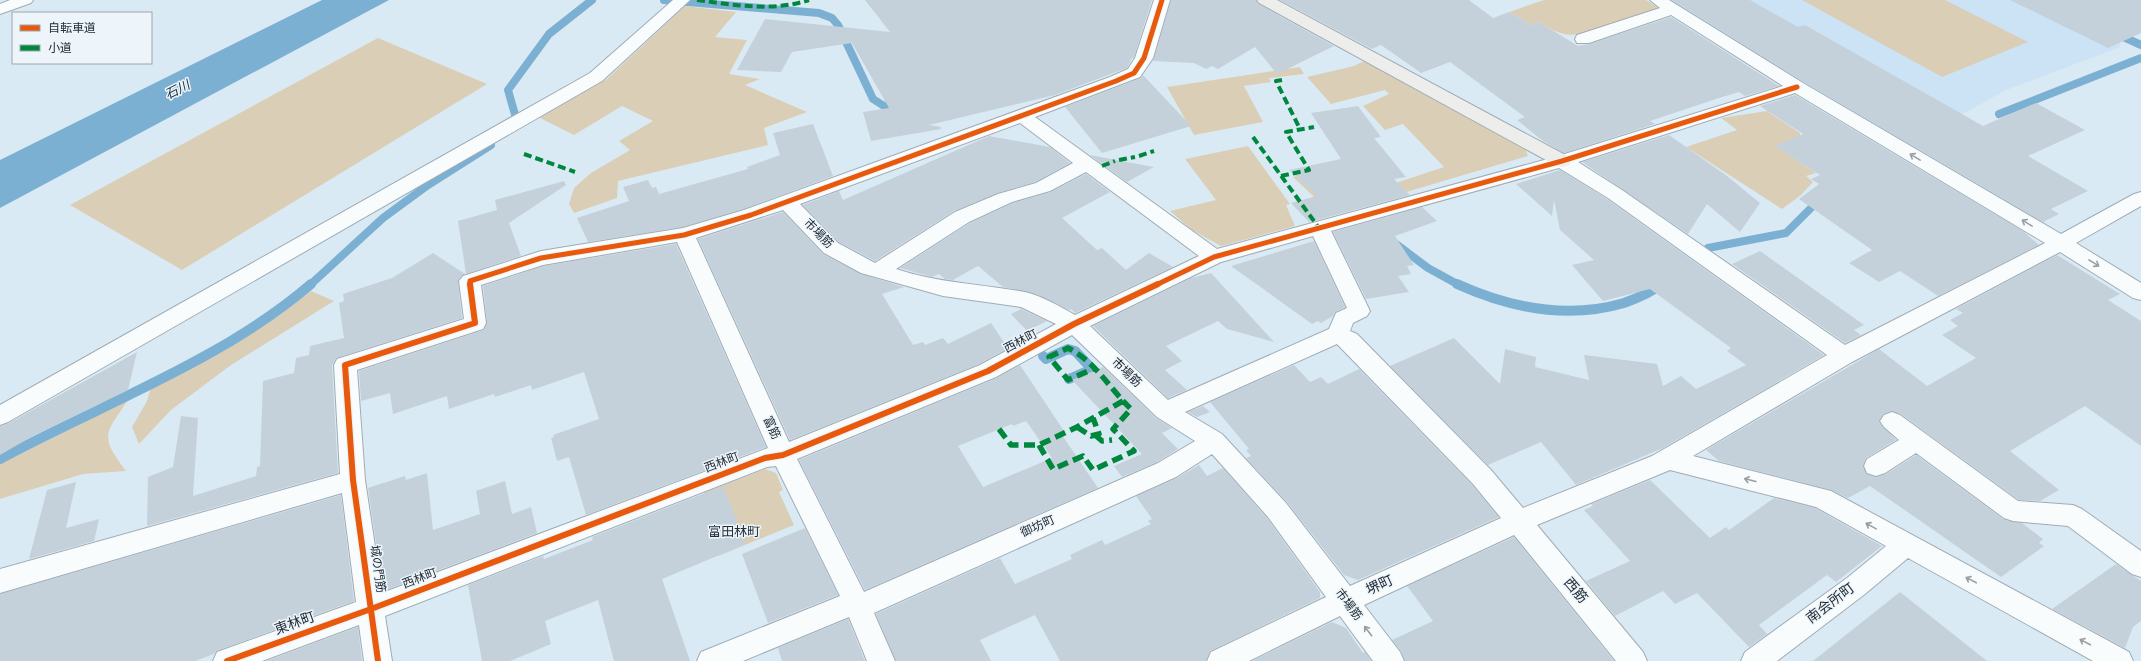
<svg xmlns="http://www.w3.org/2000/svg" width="2141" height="661" font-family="Overpass,'Noto Sans JP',sans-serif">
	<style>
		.built { fill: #cbe3f4 }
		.green { fill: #dacfb6 }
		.water { fill: #7cb0d3 }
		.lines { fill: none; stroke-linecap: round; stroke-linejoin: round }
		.stream-far1 { stroke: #7cb0d3; stroke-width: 8 }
		.stream { stroke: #7cb0d3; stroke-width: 10 }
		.building { fill: #c4d1da; fill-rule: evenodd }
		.street-casing { stroke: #9facb5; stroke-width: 2 }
		.secondary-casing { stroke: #9facb5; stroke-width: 2 }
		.street { fill: #f9fcfd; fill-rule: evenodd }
		.secondary { fill: #ededeb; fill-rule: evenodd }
		.quiet-far1 { stroke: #00873e; stroke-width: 4; stroke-dasharray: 8 4; stroke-linecap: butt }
		.quiet { stroke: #00873e; stroke-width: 5.5; stroke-dasharray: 11 5.5; stroke-linecap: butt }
		.cycleway-far1-casing { stroke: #eef5fa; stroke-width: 7 }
		.cycleway-casing { stroke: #eef5fa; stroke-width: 9 }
		.cycleway-far1 { stroke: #e8590c; stroke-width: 5 }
		.cycleway { stroke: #e8590c; stroke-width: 6 }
		.oneway { stroke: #989fa4 }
		.labels { text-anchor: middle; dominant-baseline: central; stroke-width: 3; stroke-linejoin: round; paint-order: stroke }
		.street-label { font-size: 12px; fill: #222e38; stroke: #eef5fa }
		.water-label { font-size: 13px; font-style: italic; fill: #113044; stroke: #eef5fa }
		.neighbourhood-label { font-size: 13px; fill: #222e38; stroke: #eef5fa }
		.near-street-label { font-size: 14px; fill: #222e38; stroke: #eef5fa }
	</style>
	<rect width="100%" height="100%" fill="#daeaf4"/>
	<path class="built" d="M1666,0H2031L2120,42V47L2006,90L1959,116L1916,152Z"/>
	<path class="green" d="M1544,0H1646L1659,8C1637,15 1584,39 1564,34C1555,32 1547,27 1539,22L1531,25L1509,12Z
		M1802,0H1945L2028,42L1942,77Z
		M685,6L736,12L715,37L747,40L729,74L760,79L745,85L807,112L764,128L768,145L618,181L617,198L574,213L569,204L574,188L591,173L630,150L619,141L653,121L622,106L574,135L536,116L607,79Z
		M378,38L487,84L182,270L70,205Z
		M1364,61L1525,149L1528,156L1332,214L1293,177L1327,169L1353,197L1444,167L1403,124L1385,130L1363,106L1389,94L1385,90L1331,104L1307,77L1354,66Z
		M1300,67L1304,74L1269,78L1271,82L1244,86L1263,122L1194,135L1167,87Z
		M1767,111L1800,133V136L1776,146L1816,173L1806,176L1813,182L1801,195L1782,209L1686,147L1737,130L1721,118Z
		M1248,146L1290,204L1286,205L1295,226L1221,246L1192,230L1170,211L1216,200L1185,159Z
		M311,291L334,301L231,365L171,410L139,444L132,427L147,401L151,387C207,358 261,328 311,291Z
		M128,400C105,435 99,435 126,471L83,474L0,499V464Z
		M765,469L776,473L783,490L779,492L794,525L718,556L708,528L717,525L704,492Z"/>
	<path class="water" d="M322,0H389L0,208V160Z"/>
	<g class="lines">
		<path class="stream-far1" d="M664,0L819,13L832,18L838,25L873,99L884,106L899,104
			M2117,34L2141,45
			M1999,114L2141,58
			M509,122L516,118L508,90L549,34L592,0
			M1396,244L1428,268L1459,285
			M1708,248L1786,233L1820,199
			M310,285L383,218L428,185L491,145L486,135L488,134"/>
		<path class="stream" d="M1457,284C1510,308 1566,320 1624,303C1638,298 1650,293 1662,284
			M1043,356L1046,359L1068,349L1075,351L1092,369L1069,379
			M0,459C102,404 223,360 311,284"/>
	</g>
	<path class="building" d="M865,0H1152L1134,57L1130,60L1131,61L1127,68L1055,95L929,125L941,127V129L871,141L863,112L889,108L852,43L792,52L781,72L737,70L765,19L890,32Z
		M1171,0H1256L1258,4L1334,46L1277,74L1255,47L1218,69L1212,66L1206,69L1194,63L1153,61Z
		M1280,0H1469L1493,18L1509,12L1531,25L1539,22L1578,46L1589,44L1671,17L1779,86L1745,96L1739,92L1719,98L1650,121L1655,124L1564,153L1543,141L1517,120L1525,117L1450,62L1421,73L1381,45L1372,49Z
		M1672,0H1750L1798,27L1805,25L1983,126L2036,103L2085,130L2028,156L2088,191L2051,209L2059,214L2043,222L1804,82Z
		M2010,0H2141V33L2108,48Z
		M1143,75L1191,126L1102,153L1065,107L1141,78Z
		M1795,95L2023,231L2039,245L1938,296L1900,271L1879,282L1849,263L1872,250L1799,199L1819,184L1811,179L1820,175L1775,146L1803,134L1760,106Z
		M1358,106L1381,137L1374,138L1406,177L1394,179L1410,195L1309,222L1291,203L1317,196L1289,170L1341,159L1311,113Z
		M813,124L833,176L744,209L683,227L588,242L577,218L629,201L623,187L648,180L652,188L656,187L659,194L748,169L747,167L780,155L773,133Z
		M1669,135L1727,176L1760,203L1740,232L1707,204L1688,234L1582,162Z
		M989,136L1050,147L1070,163L1035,182L998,193L954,211L875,261L839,242L803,205L839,191L843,200Z
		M1090,155L1154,167L1127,182Z
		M1560,170L1607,199L1824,355L1663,448L1576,485L1541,442L1488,465L1390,366L1454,338L1500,384L1505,349L1536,357L1535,367L1589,380L1584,355L1657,364L1663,386L1681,376L1696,389L1746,365L1727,351L1731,348L1650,289L1603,301L1572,265L1594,260L1560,230L1554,200L1552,216L1516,184Z
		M1086,174L1110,192L1062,218L1097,250L1102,248L1126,270L1149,253L1173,267L1075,313L1071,309L1069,310L1038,295L1003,287L978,266L953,280L945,279L939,274L932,277L900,268L970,223L1013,203L1051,192Z
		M564,181L566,185L509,223L521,256L466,274L458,221L497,210L495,200Z
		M1422,207L1437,221L1395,236L1414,265L1407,266L1411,274L1398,276L1409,292L1366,299L1333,232Z
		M783,212L823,254L861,274L904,287L882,294L913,345L923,342L925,345L943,338L948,344L991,323L1008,348L979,364L790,440L698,239Z
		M1314,241L1345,307L1335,312L1333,316L1321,323L1318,321L1312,324L1231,266Z
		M676,244L766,447L586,515L569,457L557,461L551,438L554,437L553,435L599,419L584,372L532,390L531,385L495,397L494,394L449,409L447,396L393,414L390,393L361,401L359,371L484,330L487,323L483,286L543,266Z
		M1760,251L1864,325L1854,330L1861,335L1845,343L1732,264Z
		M433,253L465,274L458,281L462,318L336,358L332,365L338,473L147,526L148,477L173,467L181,416L198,418L193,496L256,476L257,467L260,466L263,381L294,373L296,358L309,355L310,346L344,338L339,303L344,301L343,294L392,278Z
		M2057,255L2120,294L2108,300L2141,321V446L2085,406L2010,451L2059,490L2040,501L2019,500L1901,414L1891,411L1883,414L1879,422L1896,440L1866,458L1863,465L1867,474L1876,477L1886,474L1916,455L2003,519L2022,523L2043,539L2039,543L2044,546L2001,577L1870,486L1848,498L1831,490L1719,461L1706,450L1879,349L1927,386L1976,358L1942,335L1958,326L1950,320L1963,313L1956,309Z
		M1211,273L1274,342L1227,329L1218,321L1166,346L1182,361L1165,370L1187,390L1168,398L1093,326L1191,278Z
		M1021,309L1047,321L1027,331L1011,314Z
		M137,352L128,390L31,437L0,455V426L9,423Z
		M1020,365L1064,431L1060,432L1098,488L865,590L799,460L997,378ZM1026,421L1052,458L983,487L958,446L1012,424L1013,426Z
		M1294,365L1310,382L1321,377L1328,384L1359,369L1472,485L1499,517L1358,580L1344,575L1287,502L1246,458L1251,456L1246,450L1249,449L1210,402Z
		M1103,367L1156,418L1172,428L1162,433L1178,449L1157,462L1122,477L1114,466L1142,454L1072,380Z
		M1203,406L1210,412L1197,417L1188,412Z
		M1199,465L1207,476L1223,468L1267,518L1320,592V598L1210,651L1206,661H1060L1035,615L980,640L991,661H896L876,614L1000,558L1015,584L1072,559L1070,555L1102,540L1105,545L1151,524L1148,521L1152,519L1136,496L1177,478Z
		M427,473L433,530L480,514L476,491L505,481L512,514L531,507L537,533L383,591L368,488L405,476L406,480Z
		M1650,480L1710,538L1726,527L1729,530L1774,498L1815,508L1882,546L1836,582L1827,575L1759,625L1767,634L1749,647L1697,593L1675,604L1663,591L1615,616L1586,581L1630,561L1584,510L1593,506L1591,504Z
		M76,482L66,528L99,519L94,541L29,559L47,490Z
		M723,486L746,544L662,579L690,661H614L598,600L545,621L551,644L510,661H482L468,585L543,556L544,559L593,540L592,537Z
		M341,495L354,601L216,651L214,654L195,661H0V594Z
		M805,528L838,595L768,623L742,554Z
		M1514,537L1614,661H1405L1401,651L1392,640L1433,621L1407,586Z
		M2116,564L2141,581V621L2133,627L2125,648L2052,609Z
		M1900,592L1987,661H1813Z
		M848,619L865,661H782L778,648Z
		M1332,622L1346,628L1363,653L1365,652L1371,661H1252Z
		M358,627L362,661H266Z"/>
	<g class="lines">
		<g class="street-casing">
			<path id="street" d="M10,0H33L31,3L0,14V4Z
				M673,0H690L602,81L8,422L0,425V405L590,73Z
				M1154,0H1170L1153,58L1140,77L1035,117L1217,249L1555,157L1783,86L1671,15L1589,43H1577L1575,39L1577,35L1660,8L1650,0H1669L1803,83L2061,234L2134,194L2141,192V206L2076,243L2141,283V300L2133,298L2060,252L1852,362L1693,456L1831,491L2129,652L2133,661H2093L1908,558L1865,594L1777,661H1741L1745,652L1847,578L1886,546L1816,507L1670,470L1537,525L1643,652L1647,661H1616L1514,535L1364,605L1400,652L1404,661H1373L1340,616L1249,661H1207L1211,652L1326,597L1268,517L1212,454L1176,477L874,613L895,661H867L849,617L743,661H697L701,652L840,596L776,466L767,467L385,616L392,661H364L359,625L262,661H213L217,652L356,602L342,493L0,593V569L340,474L334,365L337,359L464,319L459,281L463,276L541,251L683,228L744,210L1110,77L1128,69L1135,58ZM1795,93L2045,243L1845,345L1622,190L1578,162ZM1020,123L1073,163L1036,183L998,194L955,212L875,263L838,243L800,204ZM1559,168L1608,198L1827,355L1652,456L1523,508L1491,470L1357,334L1350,331L1353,323L1367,316L1370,311L1331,231ZM1086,172L1199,256L1075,315C1059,306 1042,296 1025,292C981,284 938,283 896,269L969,222L1012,202L1050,191ZM783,210L824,253L861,273L943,296L1021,307L1056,324L980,365L789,442L696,238ZM1313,236L1347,308L1336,313L1329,329L1168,400L1090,326L1221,262ZM677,242L768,448L382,593L365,480L357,370L483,329L486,323L481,285L543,265ZM1072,335L1157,417L1195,441L1158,463L864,592L797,459L996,377ZM1337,344L1473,484L1501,518L1350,586L1286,503L1222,434L1185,412Z
				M1892,412L1900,415L2018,501L2073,505L2082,509L2141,551V577L2132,574L2068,526L2013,521L2004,518L1916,453L1885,473L1876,476L1867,473L1864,466L1867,459L1899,440L1884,427L1880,421L1884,415Z"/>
		</g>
		<g class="secondary-casing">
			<path id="secondary" d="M1257,0H1277L1569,157L1571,161L1569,165L1562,167L1555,165L1259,3Z"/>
		</g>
		<use href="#street" class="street"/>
		<use href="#secondary" class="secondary"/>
		<path class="quiet-far1" d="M697,0C735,5 772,12 809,0
			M1282,80L1276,81L1300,129
			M1253,137L1319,228
			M524,154L575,172
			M1139,156L1154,151
			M1119,160L1135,157
			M1102,166L1115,161
			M1281,176L1309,170L1286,132L1314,127"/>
		<path class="quiet" d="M1077,427L1091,436L1099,434L1093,418
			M999,429L1011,445H1039L1077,427L1123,401C1107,383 1091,359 1068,348L1049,357L1068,380L1093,369
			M1095,435L1102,441L1112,440
			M1039,445L1053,469L1083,456L1093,470L1134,451L1113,429L1131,409L1123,401"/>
		<g class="cycleway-far1-casing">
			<path id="cycleway-far1" d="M470,285V281L541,258L684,235L751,215L1116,81L1134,73L1144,58L1162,0
				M1156,285L1214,257L1562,161L1797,87"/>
		</g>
		<g class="cycleway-casing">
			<path id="cycleway" d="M227,661L371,609L765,458L783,455L988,371L1074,324L1158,284
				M378,661L353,480L345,365L475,323L470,284"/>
		</g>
		<use href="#cycleway-far1" class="cycleway-far1"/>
		<use href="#cycleway" class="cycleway"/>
	</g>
	<defs><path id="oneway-shaft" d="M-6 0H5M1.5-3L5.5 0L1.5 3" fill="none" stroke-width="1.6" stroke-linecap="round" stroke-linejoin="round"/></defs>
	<g class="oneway">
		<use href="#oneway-shaft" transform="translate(1915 157) rotate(-149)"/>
		<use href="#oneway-shaft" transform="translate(2027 223) rotate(-149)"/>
		<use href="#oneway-shaft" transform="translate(2094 263) rotate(32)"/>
		<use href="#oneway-shaft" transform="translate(1750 480) rotate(-166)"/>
		<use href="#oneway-shaft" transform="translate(1871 526) rotate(-151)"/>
		<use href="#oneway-shaft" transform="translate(1971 580) rotate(-152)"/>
		<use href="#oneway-shaft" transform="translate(1368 631) rotate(-127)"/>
		<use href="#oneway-shaft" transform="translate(2085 642) rotate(-152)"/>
	</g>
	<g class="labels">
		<g class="street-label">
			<text transform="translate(818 234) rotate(45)">市場筋</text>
			<text transform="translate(1021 342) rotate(-28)">西林町</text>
			<text transform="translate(1126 373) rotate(44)">市場筋</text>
			<text transform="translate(771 428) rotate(65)">富筋</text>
			<text transform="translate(722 463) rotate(-21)">西林町</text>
			<text transform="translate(1038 527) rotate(-24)">御坊町</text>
			<text transform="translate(377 569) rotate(82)">城の門筋</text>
			<text transform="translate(420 579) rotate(-21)">西林町</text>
			<text transform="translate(1348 605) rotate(53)">市場筋</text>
		</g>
		<g class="water-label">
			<text transform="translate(178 91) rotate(-27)">石川</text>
		</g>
		<g class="neighbourhood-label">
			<text x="734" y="533">富田林町</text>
		</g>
		<g class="near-street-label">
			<text transform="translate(1380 586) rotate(-25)">堺町</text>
			<text transform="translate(1575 591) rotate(50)">西筋</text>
			<text transform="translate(1831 604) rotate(-37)">南会所町</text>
			<text transform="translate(295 624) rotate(-20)">東林町</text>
		</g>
	</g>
	<rect x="12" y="12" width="140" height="52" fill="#eef5fa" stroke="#9ca5ac"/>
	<rect x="20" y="25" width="20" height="6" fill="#e8590c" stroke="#9ca5ac"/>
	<text x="48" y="32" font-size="12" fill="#222e38">自転車道</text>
	<rect x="20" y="45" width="20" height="6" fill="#00873e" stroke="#9ca5ac"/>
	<text x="48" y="52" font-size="12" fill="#222e38">小道</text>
</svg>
